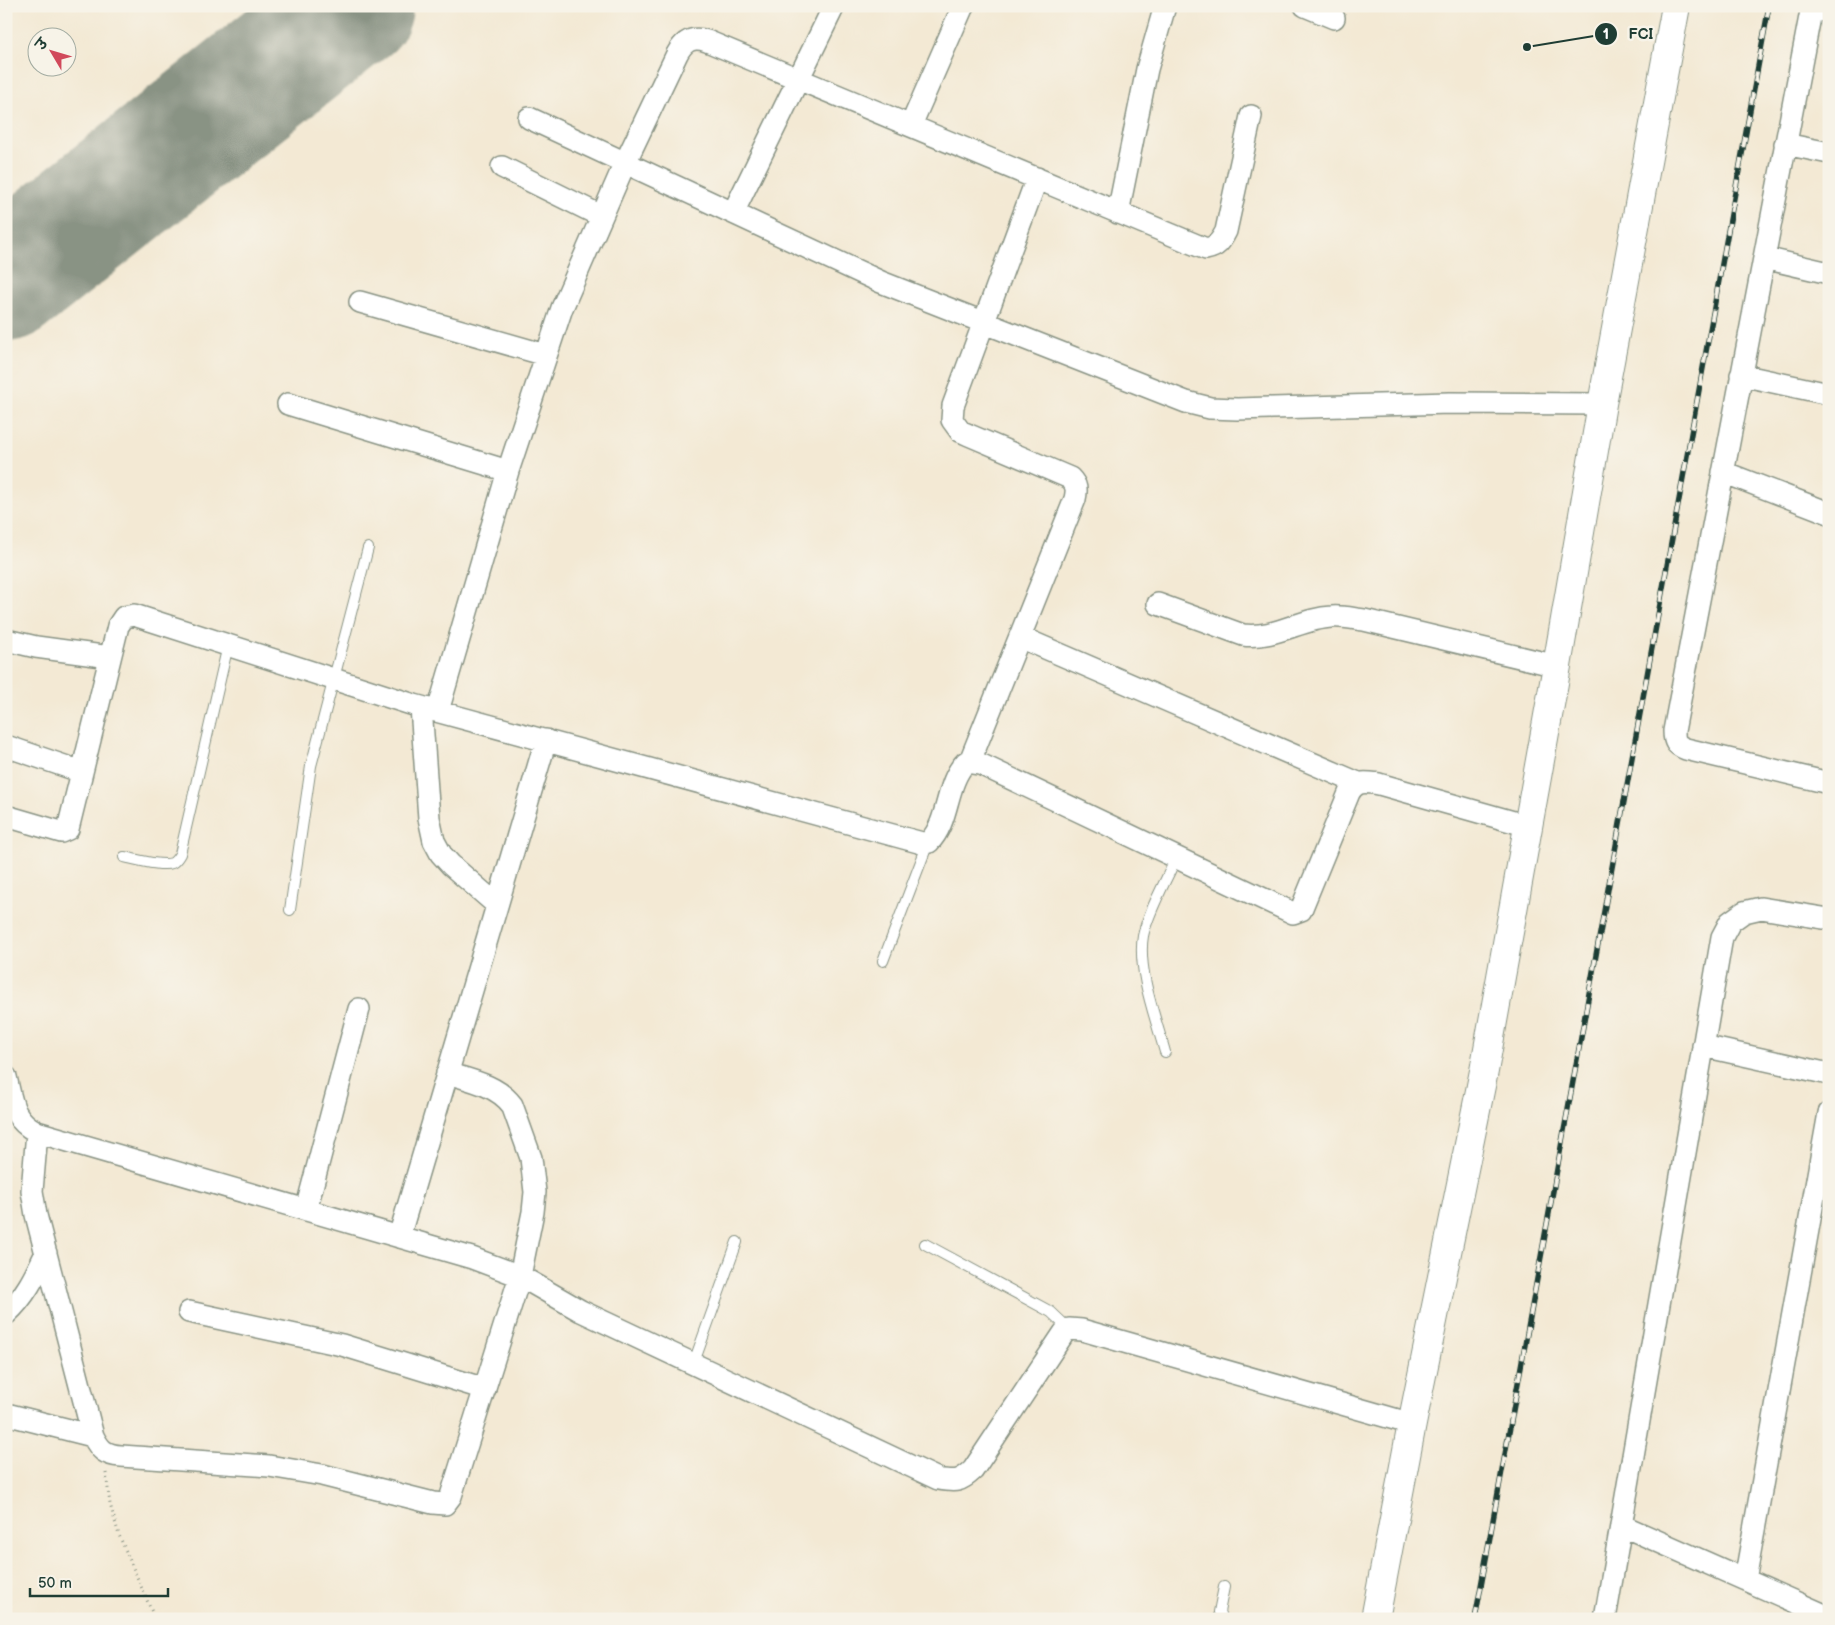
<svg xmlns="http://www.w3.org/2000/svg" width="1835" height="1625" font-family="'Balsamiq Sans','Playpen Sans Deva',sans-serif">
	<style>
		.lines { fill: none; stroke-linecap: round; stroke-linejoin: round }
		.runway { stroke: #899384; stroke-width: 124 }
		.lane-casing { stroke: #899384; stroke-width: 12 }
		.street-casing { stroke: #899384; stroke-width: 24 }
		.primary-casing { stroke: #899384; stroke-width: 30 }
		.path { stroke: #899384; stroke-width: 3; stroke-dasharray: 1 4; stroke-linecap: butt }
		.lane { stroke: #fff; stroke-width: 10 }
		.street { stroke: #fff; stroke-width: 21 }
		.primary { stroke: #fff; stroke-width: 28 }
		.rail-casing { stroke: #1f3d34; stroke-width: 5.5 }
		.rail { stroke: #f7f3e8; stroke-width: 4; stroke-dasharray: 11; stroke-linecap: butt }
		.leader { fill: none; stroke: #1f3d34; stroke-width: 2 }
		.callout-dot { fill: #1f3d34; stroke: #f7f3e8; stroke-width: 2 }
		.mark-label { font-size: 15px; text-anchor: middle; font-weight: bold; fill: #fff }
		.callout-label { font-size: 15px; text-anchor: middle; font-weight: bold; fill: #1f3d34; stroke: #f7f3e8; stroke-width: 5; stroke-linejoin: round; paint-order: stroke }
	</style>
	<rect width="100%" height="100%" fill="#f7f3e8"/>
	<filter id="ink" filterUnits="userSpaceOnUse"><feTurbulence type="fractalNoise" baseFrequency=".02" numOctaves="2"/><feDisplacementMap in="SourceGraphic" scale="10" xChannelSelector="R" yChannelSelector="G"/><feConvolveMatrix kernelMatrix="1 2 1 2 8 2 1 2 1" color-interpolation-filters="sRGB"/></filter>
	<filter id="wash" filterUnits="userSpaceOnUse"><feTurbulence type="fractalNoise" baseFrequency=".0096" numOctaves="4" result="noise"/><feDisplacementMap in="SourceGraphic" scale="20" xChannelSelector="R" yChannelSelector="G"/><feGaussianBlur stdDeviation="1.12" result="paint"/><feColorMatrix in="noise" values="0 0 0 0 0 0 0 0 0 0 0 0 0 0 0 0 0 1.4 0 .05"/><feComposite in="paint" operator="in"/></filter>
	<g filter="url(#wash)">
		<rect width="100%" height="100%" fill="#f3e9d4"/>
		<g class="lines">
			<path class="runway" d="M6,280L351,6"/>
		</g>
	</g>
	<g filter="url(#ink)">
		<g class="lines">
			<g class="lane-casing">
				<path id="lane" d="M124,857C135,859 162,867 172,863C176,861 178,857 180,854L228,645
					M290,910L311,766L368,548
					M883,961L928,843
					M1165,1052C1156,1019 1137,970 1143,936C1148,912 1166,881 1176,858
					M925,1244L1051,1312L1069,1329
					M693,1365L737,1242
					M1222,1619L1219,1612L1224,1587"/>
			</g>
			<g class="street-casing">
				<path id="street" d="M1305,6L1334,18
					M1812,6L1674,731C1674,742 1676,745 1686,749L1829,783
					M1811,8L1829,11
					M529,118L881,282L1186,402L1210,408L1237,409L1450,403L1602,404
					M911,125L963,6
					M1785,144L1829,153
					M502,167L601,216
					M733,213L834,6
					M1118,213L1147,69L1165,6
					M1764,258L1829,273
					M360,302L546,355
					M1741,375L1829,394
					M288,404L508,471
					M1723,472L1829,513
					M1158,604L1243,635C1275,639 1302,618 1332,617C1343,616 1354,619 1364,620L1557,666
					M1020,637L1358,783
					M6,640L36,647L110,657
					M421,707L429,818L434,841L441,854L451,865L497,905
					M438,711L508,471L562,308L625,163L677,54C684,41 692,36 707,41L1206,249C1217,247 1221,241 1226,231L1251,116
					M6,746L82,772
					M970,761L1075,499C1077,490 1077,485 1070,478L969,435L960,431L952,420L953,406L1037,178
					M6,816L61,832L68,829L118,626L124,617L134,615L414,705L922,843L929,842C950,821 945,783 966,762L980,764L1293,913L1301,910L1303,905L1349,793C1356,780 1365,782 1379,784L1528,826
					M1703,1046L1829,1074
					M6,1077C12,1102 12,1119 37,1132L472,1258L520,1276L581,1311L938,1479C956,1482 960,1482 973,1470L1064,1333L1069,1329L1082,1330L1412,1424
					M37,1132L32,1191L36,1215L93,1436C100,1450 105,1455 121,1456L269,1466L322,1475L433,1503L445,1504L451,1496L520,1276L533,1212L535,1192L531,1158L512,1105C497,1085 470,1080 447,1073
					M306,1210L359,1009
					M399,1237L546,740
					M189,1312L342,1345L485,1389
					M6,1314C25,1297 35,1276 46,1253
					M6,1414L93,1436
					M1621,1525L1829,1617
					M1745,1580L1829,1113
					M1605,1619L1722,937L1730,922L1744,912L1761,908L1829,919"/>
			</g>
			<g class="primary-casing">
				<path id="primary" d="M1375,1619L1412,1424L1484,1071L1557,666L1602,404L1676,6"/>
			</g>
			<path class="path" d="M106,1473L110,1504L119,1535L155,1619"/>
			<use href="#lane" class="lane"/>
			<use href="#street" class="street"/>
			<use href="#primary" class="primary"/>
			<g class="rail-casing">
				<path id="rail" d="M1475,1619L1769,6"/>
			</g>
			<use href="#rail" class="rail"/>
		</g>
	</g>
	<path class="leader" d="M1527 47L1606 34"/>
	<g class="callout-dot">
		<circle cx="1527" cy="47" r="5"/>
		<circle cx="1606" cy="34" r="12"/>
	</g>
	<g class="mark-label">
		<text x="1606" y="39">1</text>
	</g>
	<g class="callout-label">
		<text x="1641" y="39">FCI</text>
	</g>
	<rect width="1835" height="1625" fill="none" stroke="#f7f3e8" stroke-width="25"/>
	<g transform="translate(52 52) rotate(308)"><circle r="24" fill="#f7f3e8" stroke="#a1aaa0"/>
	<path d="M0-4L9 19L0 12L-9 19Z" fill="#d1495b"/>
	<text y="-8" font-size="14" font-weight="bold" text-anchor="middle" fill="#1f3d34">उ</text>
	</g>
	<path d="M30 1588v8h138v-8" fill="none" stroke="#1f3d34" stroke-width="2.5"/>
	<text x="38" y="1588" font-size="15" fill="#1f3d34" stroke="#f7f3e8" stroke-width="4" paint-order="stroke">50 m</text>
</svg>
